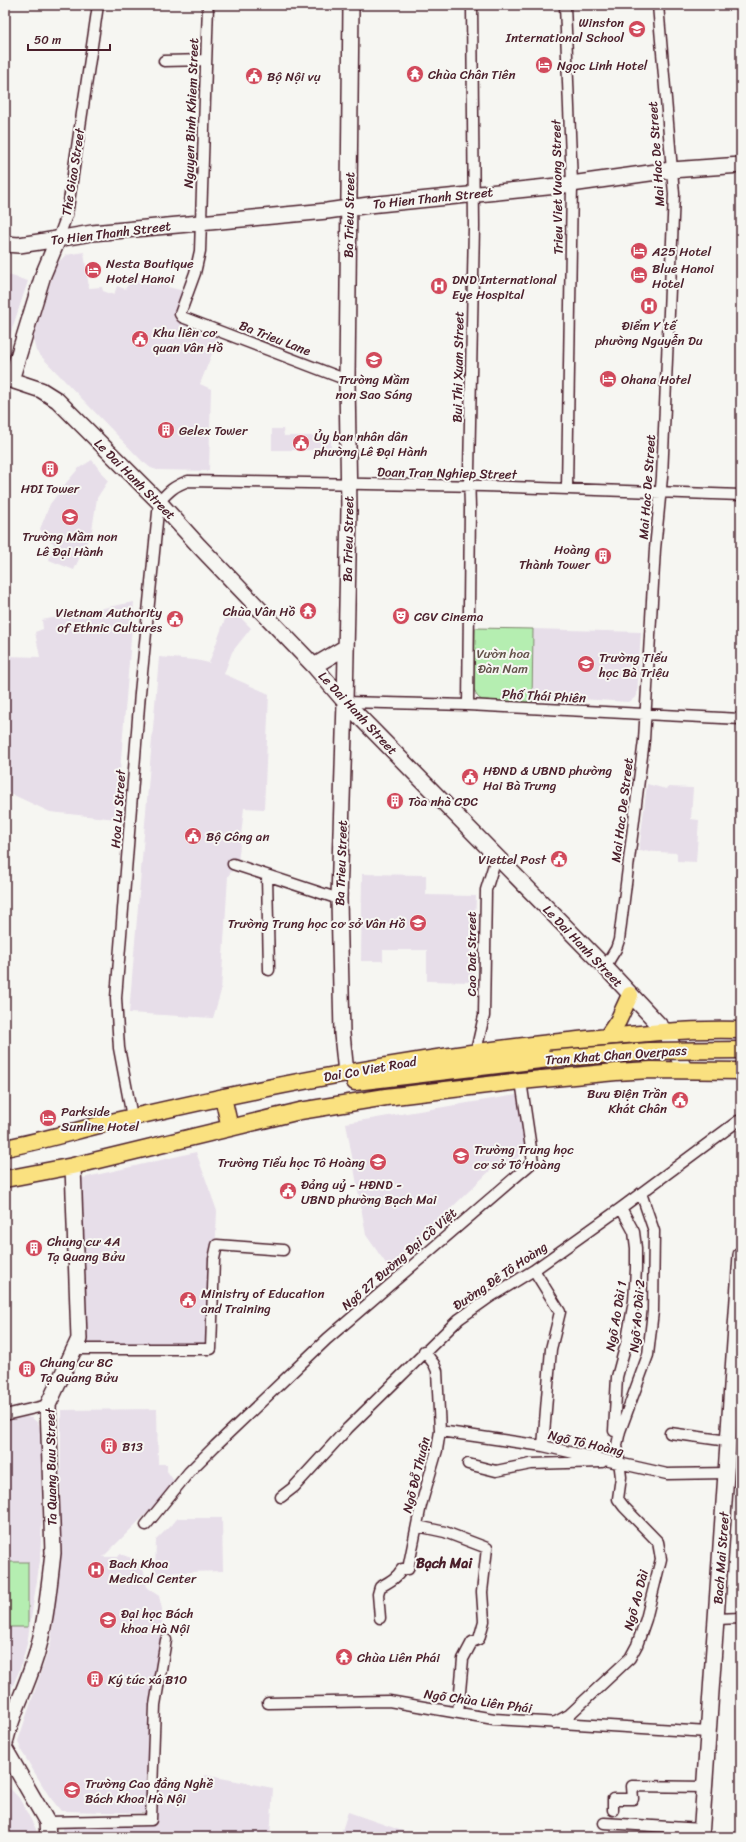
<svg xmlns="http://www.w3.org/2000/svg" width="746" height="1842" font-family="Sriracha,sans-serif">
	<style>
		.built { fill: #e7dee9 }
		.green { fill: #b5eeb1; stroke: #80866e }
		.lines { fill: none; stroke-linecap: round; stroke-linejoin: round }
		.street-casing { stroke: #4a1f2b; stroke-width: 13 }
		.secondary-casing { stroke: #4a1f2b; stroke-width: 18 }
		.primary-casing { stroke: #4a1f2b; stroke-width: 19 }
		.street { stroke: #f6f6f2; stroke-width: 10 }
		.secondary { stroke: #f6f6f2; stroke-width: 15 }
		.primary { stroke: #fae180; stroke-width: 16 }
		.primary-bridge-casing { stroke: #4a1f2b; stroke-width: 19; stroke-linecap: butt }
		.primary-bridge { stroke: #fae180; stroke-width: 16 }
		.labels { text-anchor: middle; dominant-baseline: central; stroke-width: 4; stroke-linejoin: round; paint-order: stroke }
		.poi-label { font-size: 13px; fill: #4a1f2b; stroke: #f6f6f2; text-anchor: start }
		.street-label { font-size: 13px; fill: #4a1f2b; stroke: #f6f6f2 }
		.park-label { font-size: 13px; fill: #65534c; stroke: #f6f6f2 }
		.neighbourhood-label { font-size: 14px; font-weight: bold; fill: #4a1f2b; stroke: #f6f6f2 }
	</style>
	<rect width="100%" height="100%" fill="#f6f6f2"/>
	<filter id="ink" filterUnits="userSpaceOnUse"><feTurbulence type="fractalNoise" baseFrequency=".025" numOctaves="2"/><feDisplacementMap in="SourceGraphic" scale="8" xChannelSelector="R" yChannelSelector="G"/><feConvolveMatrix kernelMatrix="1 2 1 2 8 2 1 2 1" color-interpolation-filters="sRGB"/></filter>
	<g filter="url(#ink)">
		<path class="built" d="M84,252L89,288L102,287L103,291L114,295L117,286L125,289L132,280L161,277L162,284H168V287L184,291L175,317L220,334L200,384L211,389L209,471L157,470L151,468L142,461L36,351L33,339L56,264L66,255Z
			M5,274L28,281L5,350Z
			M272,429H283L284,436H331V450H272Z
			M92,460L108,481L97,498L92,530L74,570L49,560L54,543L46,539L40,529L50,504L66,483L79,468Z
			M134,602L116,819L50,812L5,791V656L40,657L35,632L43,629L42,620Z
			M233,610L251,628L232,652L224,674L269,694L264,809L244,808L238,863L228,876L221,991L213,1018L129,1013L159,657L196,660L209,663L225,619Z
			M533,629L641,632L637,696L629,702L532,696Z
			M647,784L666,789L667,787L693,788L691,819L699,820L696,862L677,861V853L639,851Z
			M362,874L426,875V895L476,896L473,982L427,981V950H383V961H361Z
			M517,1095L527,1150L511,1163L496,1165L441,1218L432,1231L389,1268L366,1235L346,1123Z
			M196,1152L217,1211L211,1349H75L74,1180Z
			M157,1409L158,1464H167V1471L174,1481L173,1487L103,1557H118L120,1554L137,1560L144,1572L147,1588L159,1596L162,1609V1632L148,1710L146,1813L61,1811L49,1796L22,1752L18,1741L51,1642L60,1557L61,1410Z
			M25,1417L32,1418L38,1423L41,1430L42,1521L40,1561L27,1644L20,1669L5,1704V1420Z
			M178,1518H222L223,1571L155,1573L156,1540Z
			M205,1775L273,1788L270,1837H63V1827L154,1824L155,1783L204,1789Z
			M5,1783L19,1798L36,1829L37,1837H5Z
			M348,1812L420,1837H340Z"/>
		<path class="green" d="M475,628L533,629L532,703L482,700C475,696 474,691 474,684Z
			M5,1562H28V1627H5Z"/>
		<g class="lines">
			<g class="street-casing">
				<path id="street" d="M208,5L200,251L195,273L180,314L182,317L347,380
					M565,5L572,184L567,488
					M164,61L206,60
					M58,239L67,215L98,5
					M345,702L468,705L741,719
					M468,705L470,508L469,472L474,227L472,5
					M233,864L339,899
					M267,876L269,970
					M605,967L616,949L619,940L644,740L655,549L662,477L674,194L658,5
					M476,1051L484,1016L486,890L496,858
					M132,1117L119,1048L116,998L140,693L159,502C169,491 174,486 188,481L484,486L741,495
					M534,1270L560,1312L551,1349L543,1446
					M75,1349H211L214,1259L217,1245L283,1250
					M5,1415L48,1405
					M440,1431L543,1446L667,1474L727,1473
					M614,1431L617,1377L627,1340L634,1301L636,1269V1248L634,1232L621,1208
					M670,1433L728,1441
					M468,1464L496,1471L531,1464L602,1462
					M281,1497L294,1487L348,1428L459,1319L490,1297L534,1270L621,1208L738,1121H741
					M146,1525L189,1472L215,1446L327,1339L533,1162L521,1081
					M417,1526L445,1532L487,1548L482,1592L484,1621L479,1639L472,1642L463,1659L458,1713
					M380,1618L378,1594L380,1587C389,1582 397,1578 402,1569H408L421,1505L437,1450L440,1431L437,1371L434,1364L424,1351
					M717,1619L741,1618
					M268,1703L389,1701L494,1719L708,1732
					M554,1723L569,1715L630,1658L637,1645L646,1619L661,1559L658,1542L624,1507L618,1499L621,1477L617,1445L620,1431L648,1355L653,1311L654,1231L641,1193
					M613,1810V1799H633L632,1786L705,1787
					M47,1822L151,1820L155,1705L166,1640
					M604,1823L702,1829"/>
			</g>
			<g class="secondary-casing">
				<path id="secondary" d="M5,244L19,245L39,242L92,233L327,211L369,205L557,186L671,170L741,165
					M5,378L41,390L57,400L159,502L199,546L314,666L345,702L605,967L665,1031L685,1070
					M11,380L43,275L58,239
					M314,666L346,647
					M346,1073L342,1034L339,899L345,702L349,509L347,380L351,5
					M5,1744C10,1717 25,1691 33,1665C45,1632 49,1588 53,1553L48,1405L79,1339L73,1166
					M5,1749L47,1822L48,1837
					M701,1837L741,1255"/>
			</g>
			<g class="primary-casing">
				<path id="primary" d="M607,1037L618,1021L630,995
					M355,1082L549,1059
					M223,1097L230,1128
					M5,1148C48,1140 90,1126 133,1117C277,1084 422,1056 569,1041C626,1035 683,1028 741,1030
					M5,1179L73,1166L300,1111L386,1097L521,1081L616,1072L651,1070L741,1071"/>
			</g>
			<use href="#street" class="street"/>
			<use href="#secondary" class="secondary"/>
			<use href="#primary" class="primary"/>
			<g class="primary-bridge-casing">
				<path id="primary-bridge" d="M549,1059L649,1051L741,1050"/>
			</g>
			<use href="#primary-bridge" class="primary-bridge"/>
		</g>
	</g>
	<defs>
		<g id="school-disc" transform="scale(0.9)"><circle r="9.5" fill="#d1495b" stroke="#f6f6f2"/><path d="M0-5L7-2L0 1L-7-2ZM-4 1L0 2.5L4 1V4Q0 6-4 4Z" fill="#fff"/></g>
		<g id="hotel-disc" transform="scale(0.9)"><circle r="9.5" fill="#d1495b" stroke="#f6f6f2"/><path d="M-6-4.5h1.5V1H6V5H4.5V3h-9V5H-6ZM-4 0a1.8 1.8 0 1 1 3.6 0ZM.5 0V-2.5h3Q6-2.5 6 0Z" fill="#fff"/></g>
		<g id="temple-disc" transform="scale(0.9)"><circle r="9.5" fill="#d1495b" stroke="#f6f6f2"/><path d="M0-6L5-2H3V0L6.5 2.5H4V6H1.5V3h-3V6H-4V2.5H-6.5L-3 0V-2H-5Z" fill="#fff"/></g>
		<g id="civic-disc" transform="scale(0.9)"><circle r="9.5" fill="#d1495b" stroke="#f6f6f2"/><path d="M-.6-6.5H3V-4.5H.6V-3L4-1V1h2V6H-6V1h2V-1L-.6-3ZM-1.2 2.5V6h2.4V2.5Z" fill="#fff"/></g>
		<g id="hospital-disc" transform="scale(0.9)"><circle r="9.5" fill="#d1495b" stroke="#f6f6f2"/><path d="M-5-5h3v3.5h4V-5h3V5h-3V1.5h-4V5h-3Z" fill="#fff"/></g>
		<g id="building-disc" transform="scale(0.9)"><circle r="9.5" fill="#d1495b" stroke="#f6f6f2"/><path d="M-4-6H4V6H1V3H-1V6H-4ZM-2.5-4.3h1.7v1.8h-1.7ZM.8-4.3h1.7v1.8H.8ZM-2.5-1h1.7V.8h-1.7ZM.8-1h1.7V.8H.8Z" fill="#fff"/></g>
		<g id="theatre-disc" transform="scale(0.9)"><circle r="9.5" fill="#d1495b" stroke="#f6f6f2"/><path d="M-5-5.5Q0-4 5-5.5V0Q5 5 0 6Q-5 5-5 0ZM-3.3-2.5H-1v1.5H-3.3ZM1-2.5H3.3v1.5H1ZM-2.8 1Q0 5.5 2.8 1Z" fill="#fff"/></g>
		<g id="university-disc" transform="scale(0.9)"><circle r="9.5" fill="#d1495b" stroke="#f6f6f2"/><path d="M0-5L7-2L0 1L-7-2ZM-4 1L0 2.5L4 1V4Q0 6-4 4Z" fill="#fff"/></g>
	</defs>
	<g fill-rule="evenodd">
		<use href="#school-disc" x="637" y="29"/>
		<use href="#hotel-disc" x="544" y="65"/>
		<use href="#temple-disc" x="415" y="74"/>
		<use href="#civic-disc" x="254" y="76"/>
		<use href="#hotel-disc" x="639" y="251"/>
		<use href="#hotel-disc" x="93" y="270"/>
		<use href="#hotel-disc" x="639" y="275"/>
		<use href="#hospital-disc" x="439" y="286"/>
		<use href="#hospital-disc" x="649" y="306"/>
		<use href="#civic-disc" x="140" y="339"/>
		<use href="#school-disc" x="374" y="360"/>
		<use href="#hotel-disc" x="608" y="379"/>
		<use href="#building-disc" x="166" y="430"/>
		<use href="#civic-disc" x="301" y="443"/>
		<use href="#building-disc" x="50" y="469"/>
		<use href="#school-disc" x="70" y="517"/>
		<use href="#building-disc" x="603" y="556"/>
		<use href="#temple-disc" x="308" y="611"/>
		<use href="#theatre-disc" x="401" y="616"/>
		<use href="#civic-disc" x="175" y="619"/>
		<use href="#school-disc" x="586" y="664"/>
		<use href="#civic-disc" x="470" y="777"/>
		<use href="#building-disc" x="395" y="801"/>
		<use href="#civic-disc" x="193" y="836"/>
		<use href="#civic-disc" x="559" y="859"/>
		<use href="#school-disc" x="418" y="923"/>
		<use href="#civic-disc" x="680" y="1100"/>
		<use href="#hotel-disc" x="48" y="1118"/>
		<use href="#school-disc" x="461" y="1156"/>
		<use href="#school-disc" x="378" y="1162"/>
		<use href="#civic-disc" x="288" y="1191"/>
		<use href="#building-disc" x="34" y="1248"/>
		<use href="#civic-disc" x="188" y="1300"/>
		<use href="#building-disc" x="27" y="1369"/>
		<use href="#building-disc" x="109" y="1446"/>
		<use href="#hospital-disc" x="96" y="1570"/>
		<use href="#university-disc" x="108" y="1620"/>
		<use href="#temple-disc" x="344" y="1657"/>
		<use href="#building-disc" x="95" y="1679"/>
		<use href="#university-disc" x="72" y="1790"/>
	</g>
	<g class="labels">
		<g class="poi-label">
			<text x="624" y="22" text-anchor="end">Winston<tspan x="624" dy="15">International School</tspan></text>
			<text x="557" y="65">Ngọc Linh Hotel</text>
			<text x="428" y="74">Chùa Chân Tiên</text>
			<text x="267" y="76">Bộ Nội vụ</text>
			<text x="652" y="251">A25 Hotel</text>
			<text x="106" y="263">Nesta Boutique<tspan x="106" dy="15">Hotel Hanoi</tspan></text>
			<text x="652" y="268">Blue Hanoi<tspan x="652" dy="15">Hotel</tspan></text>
			<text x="452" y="279">DND International<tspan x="452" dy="15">Eye Hospital</tspan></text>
			<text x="649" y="325" text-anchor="middle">Điểm Y tế<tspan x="649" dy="15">phường Nguyễn Du</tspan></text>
			<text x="153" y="332">Khu liên cơ<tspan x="153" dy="15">quan Vân Hồ</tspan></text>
			<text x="374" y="379" text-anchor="middle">Trường Mầm<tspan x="374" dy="15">non Sao Sáng</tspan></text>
			<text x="621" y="379">Ohana Hotel</text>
			<text x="179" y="430">Gelex Tower</text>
			<text x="314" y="436">Ủy ban nhân dân<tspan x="314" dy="15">phường Lê Đại Hành</tspan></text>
			<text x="50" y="488" text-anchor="middle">HDI Tower</text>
			<text x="70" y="536" text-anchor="middle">Trường Mầm non<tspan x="70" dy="15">Lê Đại Hành</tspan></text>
			<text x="590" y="549" text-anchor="end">Hoàng<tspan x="590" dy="15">Thành Tower</tspan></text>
			<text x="295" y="611" text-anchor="end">Chùa Vân Hồ</text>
			<text x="162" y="612" text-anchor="end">Vietnam Authority<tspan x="162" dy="15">of Ethnic Cultures</tspan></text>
			<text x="414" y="616">CGV Cinema</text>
			<text x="599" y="657">Trường Tiểu<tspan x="599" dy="15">học Bà Triệu</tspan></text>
			<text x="483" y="770">HĐND &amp; UBND phường<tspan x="483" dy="15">Hai Bà Trưng</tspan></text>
			<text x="408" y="801">Tòa nhà CDC</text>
			<text x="206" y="836">Bộ Công an</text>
			<text x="546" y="859" text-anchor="end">Viettel Post</text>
			<text x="405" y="923" text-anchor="end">Trường Trung học cơ sở Vân Hồ</text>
			<text x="667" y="1093" text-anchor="end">Bưu Điện Trần<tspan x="667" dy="15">Khát Chân</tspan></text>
			<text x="61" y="1111">Parkside<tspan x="61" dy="15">Sunline Hotel</tspan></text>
			<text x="474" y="1149">Trường Trung học<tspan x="474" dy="15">cơ sở Tô Hoàng</tspan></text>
			<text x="365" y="1162" text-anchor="end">Trường Tiểu học Tô Hoàng</text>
			<text x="301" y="1184">Đảng uỷ - HĐND -<tspan x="301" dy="15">UBND phường Bạch Mai</tspan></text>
			<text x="47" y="1241">Chung cư 4A<tspan x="47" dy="15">Tạ Quang Bửu</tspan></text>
			<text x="201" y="1293">Ministry of Education<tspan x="201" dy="15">and Training</tspan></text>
			<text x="40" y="1362">Chung cư 8C<tspan x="40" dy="15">Tạ Quang Bửu</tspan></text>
			<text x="122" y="1446">B13</text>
			<text x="109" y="1563">Bach Khoa<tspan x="109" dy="15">Medical Center</tspan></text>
			<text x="121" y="1613">Đại học Bách<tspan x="121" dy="15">khoa Hà Nội</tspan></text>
			<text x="357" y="1657">Chùa Liên Phái</text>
			<text x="108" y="1679">Ký túc xá B10</text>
			<text x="85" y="1783">Trường Cao đẳng Nghề<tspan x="85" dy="15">Bách Khoa Hà Nội</tspan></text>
		</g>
		<g class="street-label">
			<text transform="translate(191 113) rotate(-88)">Nguyen Binh Khiem Street</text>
			<text transform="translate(656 154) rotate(-94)">Mai Hac De Street</text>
			<text transform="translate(73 172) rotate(-81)">The Giao Street</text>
			<text transform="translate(557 187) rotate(-91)">Trieu Viet Vuong Street</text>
			<text transform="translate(433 198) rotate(-6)">To Hien Thanh Street</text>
			<text transform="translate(349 215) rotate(-89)">Ba Trieu Street</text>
			<text transform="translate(111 233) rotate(-7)">To Hien Thanh Street</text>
			<text transform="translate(275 338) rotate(21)">Ba Trieu Lane</text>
			<text transform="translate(458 367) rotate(-89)">Bui Thi Xuan Street</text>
			<text transform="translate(447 473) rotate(1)">Doan Tran Nghiep Street</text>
			<text transform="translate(135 479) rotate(45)">Le Dai Hanh Street</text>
			<text transform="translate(647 487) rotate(-86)">Mai Hac De Street</text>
			<text transform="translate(348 539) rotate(-89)">Ba Trieu Street</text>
			<text transform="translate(544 696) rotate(3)">Phố Thái Phiên</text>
			<text transform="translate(358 713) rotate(47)">Le Dai Hanh Street</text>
			<text transform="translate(118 809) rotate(-86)">Hoa Lu Street</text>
			<text transform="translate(622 810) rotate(-83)">Mai Hac De Street</text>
			<text transform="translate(341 863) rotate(-88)">Ba Trieu Street</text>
			<text transform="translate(583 946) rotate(46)">Le Dai Hanh Street</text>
			<text transform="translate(471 954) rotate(-90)">Cao Dat Street</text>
			<text transform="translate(616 1055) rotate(-4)">Tran Khat Chan Overpass</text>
			<text transform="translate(370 1069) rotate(-10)">Dai Co Viet Road</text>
			<text transform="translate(399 1259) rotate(-41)">Ngõ 27 Đường Đại Cồ Việt</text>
			<text transform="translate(500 1276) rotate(-34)">Đường Đê Tô Hoàng</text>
			<text transform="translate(616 1316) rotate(-80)">Ngõ Ao Dài 1</text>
			<text transform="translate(637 1316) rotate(-85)">Ngõ Ao Dài 2</text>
			<text transform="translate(586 1443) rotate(13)">Ngõ Tô Hoàng</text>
			<text transform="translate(51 1467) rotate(-91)">Ta Quang Buu Street</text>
			<text transform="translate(416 1475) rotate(-76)">Ngõ Đỗ Thuận</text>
			<text transform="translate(721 1558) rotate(-86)">Bach Mai Street</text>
			<text transform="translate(636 1600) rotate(-75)">Ngõ Ao Dài</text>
			<text transform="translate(478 1701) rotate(8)">Ngõ Chùa Liên Phái</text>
		</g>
		<g class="park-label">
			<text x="503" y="653">Vườn hoa<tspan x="503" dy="15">Đàn Nam</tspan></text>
		</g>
		<g class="neighbourhood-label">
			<text x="444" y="1563">Bạch Mai</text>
		</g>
	</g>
	<rect width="746" height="1842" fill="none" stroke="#f6f6f2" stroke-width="20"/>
	<rect x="10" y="10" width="726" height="1822" fill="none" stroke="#4a1f2b" stroke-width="1.5" filter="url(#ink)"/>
	<path d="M28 44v6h82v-6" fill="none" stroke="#4a1f2b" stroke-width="2"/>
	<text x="34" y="44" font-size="12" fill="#4a1f2b" stroke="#f6f6f2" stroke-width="3" paint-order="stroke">50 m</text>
</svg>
